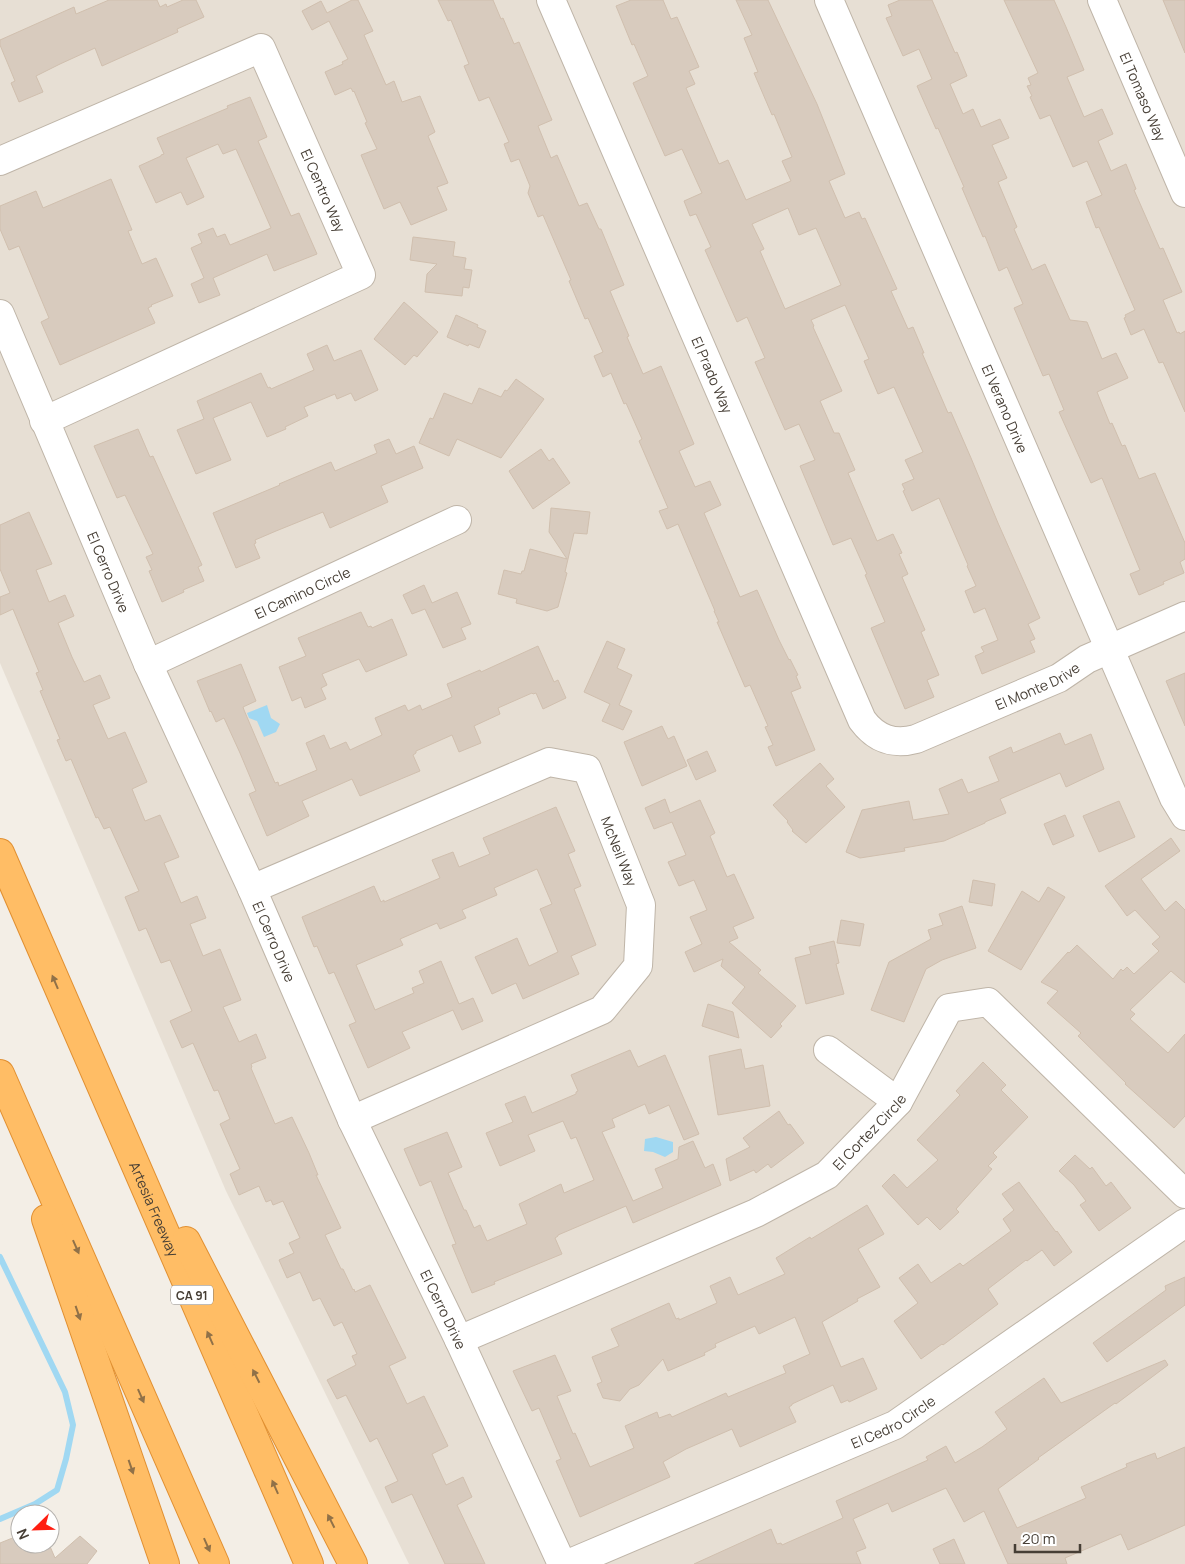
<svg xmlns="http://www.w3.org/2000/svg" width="1185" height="1564" font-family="Manrope,sans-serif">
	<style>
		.residential { fill: #e7dfd4 }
		.water { fill: #a0d8f2 }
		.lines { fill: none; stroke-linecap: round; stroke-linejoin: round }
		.stream { stroke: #a0d8f2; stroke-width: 6 }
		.building { fill: #d8cbbe; stroke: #d0bfae; fill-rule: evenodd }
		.minor-casing { stroke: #bfb5a8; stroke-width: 30 }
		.highway-casing { stroke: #e19032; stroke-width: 30 }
		.minor { stroke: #fff; stroke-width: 28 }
		.highway { stroke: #ffbd65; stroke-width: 28 }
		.oneway { fill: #907148 }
		.labels { text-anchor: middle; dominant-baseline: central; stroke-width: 4; stroke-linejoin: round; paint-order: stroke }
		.shield { fill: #fff; stroke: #7e7872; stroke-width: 1 }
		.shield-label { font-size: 12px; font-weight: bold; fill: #463e35 }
		.street-label { font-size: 14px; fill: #463e35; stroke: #fff }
	</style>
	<rect width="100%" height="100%" fill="#f3eee6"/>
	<path class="residential" d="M0,0H1185V1564H409L226,1191L0,663Z"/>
	<path class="water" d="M267,705L271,718L280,724L276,732L264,737L257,721L249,718L247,713Z
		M656,1137L673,1142V1152L665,1157L653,1152L644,1151L645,1139Z"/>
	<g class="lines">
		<path class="stream" d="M0,1257L65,1392L73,1425L66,1459L57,1490L35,1504L0,1519"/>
	</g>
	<path class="building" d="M109,0H157L160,7L166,4L167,7L183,0H196L204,17L177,29L178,32L102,66L95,48L60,64L36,76L43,92L19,102L11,83L15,81L0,45V40L74,7L76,14Z
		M352,0H358L373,31L364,35L386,85L394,81L402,102L420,96L435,132L428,136L448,183L437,187L447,210L411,225L400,202L384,209L361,155L377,149L365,123L367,122L354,91L353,92L351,88L335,95L325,72L343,64L342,62L348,59L329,21L312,30L302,11L321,1L327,13Z
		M438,0H493L501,19L503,18L514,44L519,42L552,120L538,126L551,158L557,155L579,206L587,203L599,229H601L624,285L610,291L629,336L627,337L643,374L661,366L694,444L679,451L695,487L710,481L721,505L704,513L740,597L757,590L779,640L789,660L790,659L798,675L796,676L801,688L791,692L815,750L776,766L768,747L773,745L765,727L768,726L750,685L745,687L717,622H719L714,611H715L678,524L667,529L659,511L668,508L639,441L642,439L626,403L624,404L611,373L603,377L594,356L603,352L588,318L585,319L569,281L571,280L543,215L538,217L528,193L530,186L519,159L511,162L504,144L509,142L489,97L479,101L464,66L469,64L451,20L448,21Z
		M631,0H663L671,19L677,17L699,67L689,71L695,84L686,88L719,164L728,160L746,200L791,181L782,161L792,157L774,114L772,115L754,73L758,72L744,38L752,35L736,0H768L817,104L845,174L829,181L845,218L859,212L862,219L865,218L897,289L891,291L908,329L913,327L924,353H922L948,413L951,412L971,458L998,523L1040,618L1028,624L1035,639L1030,641L1035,652L982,674L975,656L984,652L981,647L998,640L985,608L974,613L965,591L976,586L967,566L968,565L939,498L912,511L903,491L905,490L902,484L914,479L905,460L923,452L894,387L878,394L864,361L869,359L845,305L811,320L814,326L813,327L842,391L820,401L834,433H839L855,470L848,473L877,541L893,534L902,553L899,554L908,574L902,577L925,630L921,632L939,675L927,680L934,697L905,709L871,628L885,622L865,575L867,574L851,538L833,545L800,466L815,460L799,424L785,430L755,362L765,358L747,317L737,322L705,250L711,247L696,214L690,216L684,201L702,193L682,149L665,156L633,83L648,76L634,44L632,45L616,6ZM788,208L799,235L816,228L841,285L785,309L760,251L764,249L752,224Z
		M900,0H932L955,53L957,52L967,76L950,84L963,114L973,109L981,127L1000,119L1009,138L992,145L1007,178L998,182L1017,227L1014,229L1032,270L1045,264L1070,320L1087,322L1102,359L1116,353L1128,378L1097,392L1110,424L1112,423L1122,446L1125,445L1139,479L1155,473L1185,543V559L1180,562L1184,573L1163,582L1164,584L1139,595L1130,574L1140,570L1102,478L1091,483L1059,412L1064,410L1049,374L1043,376L1014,308L1023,304L1007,267L999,271L985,236L983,237L962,188L964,187L938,128L936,129L917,86L932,79L919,49L903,56L886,18L892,16L888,5Z
		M1004,0H1054L1066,27L1084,70L1067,77L1084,117L1102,109L1113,134L1098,141L1111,171L1126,164L1136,189L1134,190L1160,249L1163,248L1182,292L1163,300L1177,333L1179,332L1180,334L1185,331V412L1163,362L1159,363L1144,329L1131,335L1124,318L1126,317L1125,315L1135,310L1099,227L1096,228L1086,202L1102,195L1087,161L1073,167L1050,115L1040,119L1030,97L1032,96L1027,86L1031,85L1028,78L1038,73Z
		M1163,0H1185V53Z
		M250,97L267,137L258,141L291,216L299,213L317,254L274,271L267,254L213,278L220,295L199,303L191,284L204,278L191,248L202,243L198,234L213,228L217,237L225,234L230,245L271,228L253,187L236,149L223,154L218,144L186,158L204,197L187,205L181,192L156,203L139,166L161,156V155L164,154L157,138L228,108L227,106Z
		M111,179L132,230L128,231L142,264L156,258L173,296L151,305L152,306L148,308L155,323L60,365L41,322L49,318L19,246L9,250L0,229V206L36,191L43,208Z
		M413,237L455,242L453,256L466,258L464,269L472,270L469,288L463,287L462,296L425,292L427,274L437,264L410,260Z
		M404,302L438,332L417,357L414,355L405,365L374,339Z
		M456,315L478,325L477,327L486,331L479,348L469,344L468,346L447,337Z
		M327,345L334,361L361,350L378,390L355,401L351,393L337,399L335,394L304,407L308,416L285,427L286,429L267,437L251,402L213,418L231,460L196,474L177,430L204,419L197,401L261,373L268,388L270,387L271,389L314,370L307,354Z
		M516,379L544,399L501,458L457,439L449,456L419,443L430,418L433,419L444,393L472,404L479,388L501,397L505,390L507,391Z
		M138,429L150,457L153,456L202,565L198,567L204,581L183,590L184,592L162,602L149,571L152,570L146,557L153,554L125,495L117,498L94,446Z
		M389,439L396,454L414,446L423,468L381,486L388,502L330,528L323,512L276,531L255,540L256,543L254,544L260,558L236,568L213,513L280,485L279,484L331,462L335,471L377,453L374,445Z
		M541,449L549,461L553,458L570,483L533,509L509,471Z
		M551,508L590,512L587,534L574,533L565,572L567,573L558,607L547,611L516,603L517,599L498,594L504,570L521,574L522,571H524L530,549L567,559L549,532Z
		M29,512L52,564L36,570L49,602L65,595L74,616L58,623L72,657L84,682L100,675L110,698L93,705L108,739L125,732L147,782L132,789L145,821L160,815L179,857L164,863L181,903L197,896L206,918L190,924L203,956L220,949L241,1000L223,1007L239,1042L256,1034L266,1058L251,1064L252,1067L251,1068L275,1124L292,1117L309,1153L318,1175H316L341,1228L325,1235L341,1269H343L353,1290L354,1289L355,1292L370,1285L406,1358L389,1366L407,1404L424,1396L448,1446L432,1454L446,1485L463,1477L472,1497L457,1505L485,1564H445L412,1494L392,1503L385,1487L398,1481L377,1438L370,1442L346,1395L337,1399L327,1380L356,1365L352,1356L357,1354L342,1322L334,1326L320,1298L313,1301L300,1272L287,1278L279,1260L294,1253L289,1243L300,1238L283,1201L273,1205L271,1200L266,1202L259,1186L239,1195L230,1174L240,1169L220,1124L230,1119L218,1090L214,1091L193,1043L182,1048L170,1021L192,1011L170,960L161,963L146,928L139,931L125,897L139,891L110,827L104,829L98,817L96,818L71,759L66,761L57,740L60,739L40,691L43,690L36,673L39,672L13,609L0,615V597L10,593L0,569V525Z
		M424,585L432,603L457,592L471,624L461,628L466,639L443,648L425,609L412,614L403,595Z
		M361,612L368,627L371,626L372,628L392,619L407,655L366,672L359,659L322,674L327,685L321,688L326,699L305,708L301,697L292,701L279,667L306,656L298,638Z
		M607,641L625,649L617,668L632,675L619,705L632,711L623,730L602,721L610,704L584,692Z
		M538,646L554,682L558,680L566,698L543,709L536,693L533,694L532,693L498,708L500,714L474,726L481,743L459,752L452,735L416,751V753L413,755L420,771L360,796L352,779L302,801L309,816L267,836L249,794L256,791L240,753L224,718L216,722L211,711L210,712L197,681L241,664L256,701L243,707L244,710L275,783L278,782L279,786L317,770L306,743L324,735L330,749L346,742L350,750L382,735L375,718L405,705L408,711L420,705L422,710L452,697L447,684L480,670L481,672Z
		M1185,673V726L1166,681Z
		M662,726L668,739L674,736L687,766L642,786L624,742Z
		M1060,733L1065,745L1091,734L1104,769L1066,787L1060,773L1000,799L1006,813L985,822V823L944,841L904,848L905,851L860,858L846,852L862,810L909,801L913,820L949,814L939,789L962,779L968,793L999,781L989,757L1011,747L1013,753Z
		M707,751L716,771L696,780L687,760Z
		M820,763L834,779L826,786L845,807L806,843L792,831L793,830L787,822L788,821L773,805Z
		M665,799L670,813L700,800L715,833L710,836L727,877L734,874L754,918L733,927L738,938L729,942L761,970L758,973L796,1006L780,1024L782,1026L771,1038L732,1003L745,987L721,966L723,959L694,972L685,952L702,944L690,917L707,910L694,880L679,886L668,862L686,855L672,822L654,829L645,808Z
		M1119,801L1135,837L1099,852L1083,816Z
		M556,807L575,851L568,854L581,886L574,889L596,945L571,956L579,974L523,999L516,983L492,994L475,957L517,938L529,966L558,952L540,909L552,904L537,869L494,888L497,895L462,910L466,918L440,929L437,923L400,939L403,945L356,965L375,1010L414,993L412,988L424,983L419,971L441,961L459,1004L473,998L483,1021L462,1030L453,1010L402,1032L410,1048L368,1068L349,1025L356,1022L342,990L334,972L329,974L317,946L314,947L302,917L374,886L381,902L384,900V902L440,878L432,860L453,852L459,867L490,854L483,838Z
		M1065,815L1074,836L1053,845L1044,824Z
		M1171,838L1180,851L1141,879L1165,911L1176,901L1185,910V983L1171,971L1130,1010L1135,1014L1130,1019L1168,1053L1185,1034V1116L1174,1128L1125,1084L1126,1083L1078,1036L1081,1033L1047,1003L1058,991L1041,982L1068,952L1069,953L1077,945L1113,979L1121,969L1123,971L1127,967L1134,974L1159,951L1152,944L1160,937L1135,910L1127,916L1105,886Z
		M973,880L995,884L992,906L969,902Z
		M1048,887L1065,897L1021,970L988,951L1022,891L1039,902Z
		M962,906L976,948L942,960L926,969L904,1022L871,1010L889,962L931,939L928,930L943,925L939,914Z
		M841,920L864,924L860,946L837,943Z
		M834,941L839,963L836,964L844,994L806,1004L795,958L811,954L809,947Z
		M708,1004L733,1012L739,1038L702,1026Z
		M741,1049L745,1069L763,1065L770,1106L718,1115L709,1056Z
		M630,1050L638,1067L665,1055L699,1134L684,1140L669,1105L649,1114L645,1104L612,1119L615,1127L602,1132L633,1201L663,1188L655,1169L678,1159L679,1147L693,1141L705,1168L713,1164L721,1185L633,1223L626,1206L558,1235V1236L555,1238L562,1254L494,1282L495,1284L472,1293L452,1245L456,1244L431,1181L420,1186L404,1149L447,1132L462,1167L448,1173L464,1210H466L474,1228L480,1225L487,1241L527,1224L519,1204L561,1184L564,1193L594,1180L576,1137L571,1139L563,1121L528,1135L535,1151L500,1166L486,1133L513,1122L505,1104L525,1096L532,1113L576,1094V1092L578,1091L571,1075Z
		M983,1062L1006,1085L1001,1090L1028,1117L993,1153L997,1157L988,1166L992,1169L956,1209L959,1212L940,1230L927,1217L918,1225L882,1186L894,1174L907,1188L938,1160L917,1140L960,1095L956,1091Z
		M779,1111L788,1125L790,1124L804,1143L771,1168L768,1164L756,1173L754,1170L730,1181L726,1159L750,1147L743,1138Z
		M1075,1155L1090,1169L1092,1167L1106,1186L1111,1182L1131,1208L1099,1231L1080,1205L1086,1201L1074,1185L1059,1171Z
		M1019,1182L1056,1232L1057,1231L1072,1252L1054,1266L1042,1250L1027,1261L1026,1260L988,1289L998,1304L943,1345L942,1344L921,1359L894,1321L918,1303L899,1278L918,1264L931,1283L960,1263L963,1266L1011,1231L1003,1219L1014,1210L1002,1194Z
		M867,1205L884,1234L858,1249L880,1287L857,1299L858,1301L822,1322L841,1367L863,1358L877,1389L849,1402L848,1400L841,1403L833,1385L792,1404V1405L789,1407L796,1422L740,1447L732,1429L686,1449L663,1462L670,1477L580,1517L556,1461L561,1459L539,1408L532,1411L513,1371L555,1355L571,1391L557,1396L573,1434L575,1433L590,1467L634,1448L625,1426L657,1412L659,1418L670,1414L672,1417L726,1393L728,1397L786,1373L783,1366L810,1354L795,1317L759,1334L755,1326L715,1344L716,1347L704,1353L705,1355L668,1371L663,1359L639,1385L630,1389L620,1401L603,1398L597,1384L602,1382L592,1357L619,1346L611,1329L669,1303L676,1319L679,1318V1320L717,1303L710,1286L730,1277L738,1295L785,1274L776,1258L810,1237L811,1239Z
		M1185,1277V1305L1107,1362L1093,1343L1166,1290L1165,1286Z
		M1165,1360L1168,1365L1116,1404L1115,1403L1038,1458L1039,1459L998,1489L1017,1528L1086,1498L1081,1487L1127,1467L1126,1464L1155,1453L1157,1459L1185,1447V1525L1149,1541L1128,1550L1121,1534L1065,1558L1067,1564H1008L984,1511L964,1522L946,1488L892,1512L888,1503L853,1519L866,1548L856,1552L861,1564H694L771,1529L777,1544L781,1543L782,1545L843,1518L836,1501L928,1460L926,1457L946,1446L955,1463L982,1447L1007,1429L995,1412L1044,1378L1061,1403Z
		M20,1535V1544H49L55,1558L80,1536L97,1551L87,1564H0V1543Z
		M954,1539L965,1564H940L933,1549Z"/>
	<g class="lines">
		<g class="minor-casing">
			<g id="minor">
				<path id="s1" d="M551,0L862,720C876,739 894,745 916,739L1059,678L1087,659L1185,616"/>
				<path id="s2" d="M829,0L1174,798L1185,816"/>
				<path id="s3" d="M1102,0L1185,193"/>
				<path id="s4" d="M0,161L261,48L361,275L44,421"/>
				<path id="s5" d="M0,314L148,664L252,889L352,1120L459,1340L562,1564"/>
				<path id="s6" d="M148,664L457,520"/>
				<path id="s7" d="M252,889L549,762L587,769L641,905L638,966L602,1010L352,1120"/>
				<path d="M828,1050L898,1102"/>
				<path id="s8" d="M459,1340L756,1213L827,1175L898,1102L949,1008L988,1002L1185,1194"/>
				<path id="s9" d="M568,1564L895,1425L1185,1223"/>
			</g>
		</g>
		<g class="highway-casing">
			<g id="highway">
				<path id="s10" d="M0,853L309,1564"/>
				<path d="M0,1074L215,1564"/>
				<path d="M46,1219L165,1564"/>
				<path d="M186,1241L353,1564"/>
			</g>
		</g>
		<use href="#minor" class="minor"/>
		<use href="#highway" class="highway"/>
	</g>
	<defs><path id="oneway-solid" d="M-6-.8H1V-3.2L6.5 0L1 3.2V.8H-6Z" transform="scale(1.25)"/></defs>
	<g class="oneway">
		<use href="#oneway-solid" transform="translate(55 982) rotate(-113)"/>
		<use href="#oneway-solid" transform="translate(76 1247) rotate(66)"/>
		<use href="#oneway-solid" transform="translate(78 1313) rotate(71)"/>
		<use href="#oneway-solid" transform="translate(210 1338) rotate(-114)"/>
		<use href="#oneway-solid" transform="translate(256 1376) rotate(-117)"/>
		<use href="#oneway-solid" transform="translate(141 1396) rotate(66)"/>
		<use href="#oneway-solid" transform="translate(131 1467) rotate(71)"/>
		<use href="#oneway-solid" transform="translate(275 1487) rotate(-114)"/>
		<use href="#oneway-solid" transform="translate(331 1521) rotate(-117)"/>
		<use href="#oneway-solid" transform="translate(207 1545) rotate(66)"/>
	</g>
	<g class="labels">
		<rect class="shield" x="171" y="1285.5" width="42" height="19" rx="4"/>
		<g class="shield-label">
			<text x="192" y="1295">CA 91</text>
		</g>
		<g class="street-label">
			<text stroke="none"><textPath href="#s3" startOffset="105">El Tomaso Way</textPath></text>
			<text stroke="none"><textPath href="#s4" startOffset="440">El Centro Way</textPath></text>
			<text stroke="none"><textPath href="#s1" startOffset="408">El Prado Way</textPath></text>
			<text stroke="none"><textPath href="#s2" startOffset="445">El Verano Drive</textPath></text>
			<text stroke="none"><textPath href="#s5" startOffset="280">El Cerro Drive</textPath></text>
			<text stroke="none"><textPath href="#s6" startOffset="170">El Camino Circle</textPath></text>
			<text stroke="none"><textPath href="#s1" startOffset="978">El Monte Drive</textPath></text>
			<text stroke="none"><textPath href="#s7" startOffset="450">McNeil Way</textPath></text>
			<text stroke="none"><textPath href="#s5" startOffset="685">El Cerro Drive</textPath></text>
			<text stroke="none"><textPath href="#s8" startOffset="464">El Cortez Circle</textPath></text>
			<text stroke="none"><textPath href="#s10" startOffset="388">Artesia Freeway</textPath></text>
			<text stroke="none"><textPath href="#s5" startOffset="1090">El Cerro Drive</textPath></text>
			<text stroke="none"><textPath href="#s9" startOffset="355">El Cedro Circle</textPath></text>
		</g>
	</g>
	<g transform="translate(35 1529) rotate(247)"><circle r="24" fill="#ffffff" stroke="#b5b2ae"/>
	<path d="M0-4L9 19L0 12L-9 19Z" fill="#ff1e11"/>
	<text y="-8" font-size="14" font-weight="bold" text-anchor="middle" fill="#463e35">N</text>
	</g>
	<path d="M1015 1544v8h65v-8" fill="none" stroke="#463e35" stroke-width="2.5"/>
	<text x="1022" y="1544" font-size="15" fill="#463e35" stroke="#ffffff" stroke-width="4" paint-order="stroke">20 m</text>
</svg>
